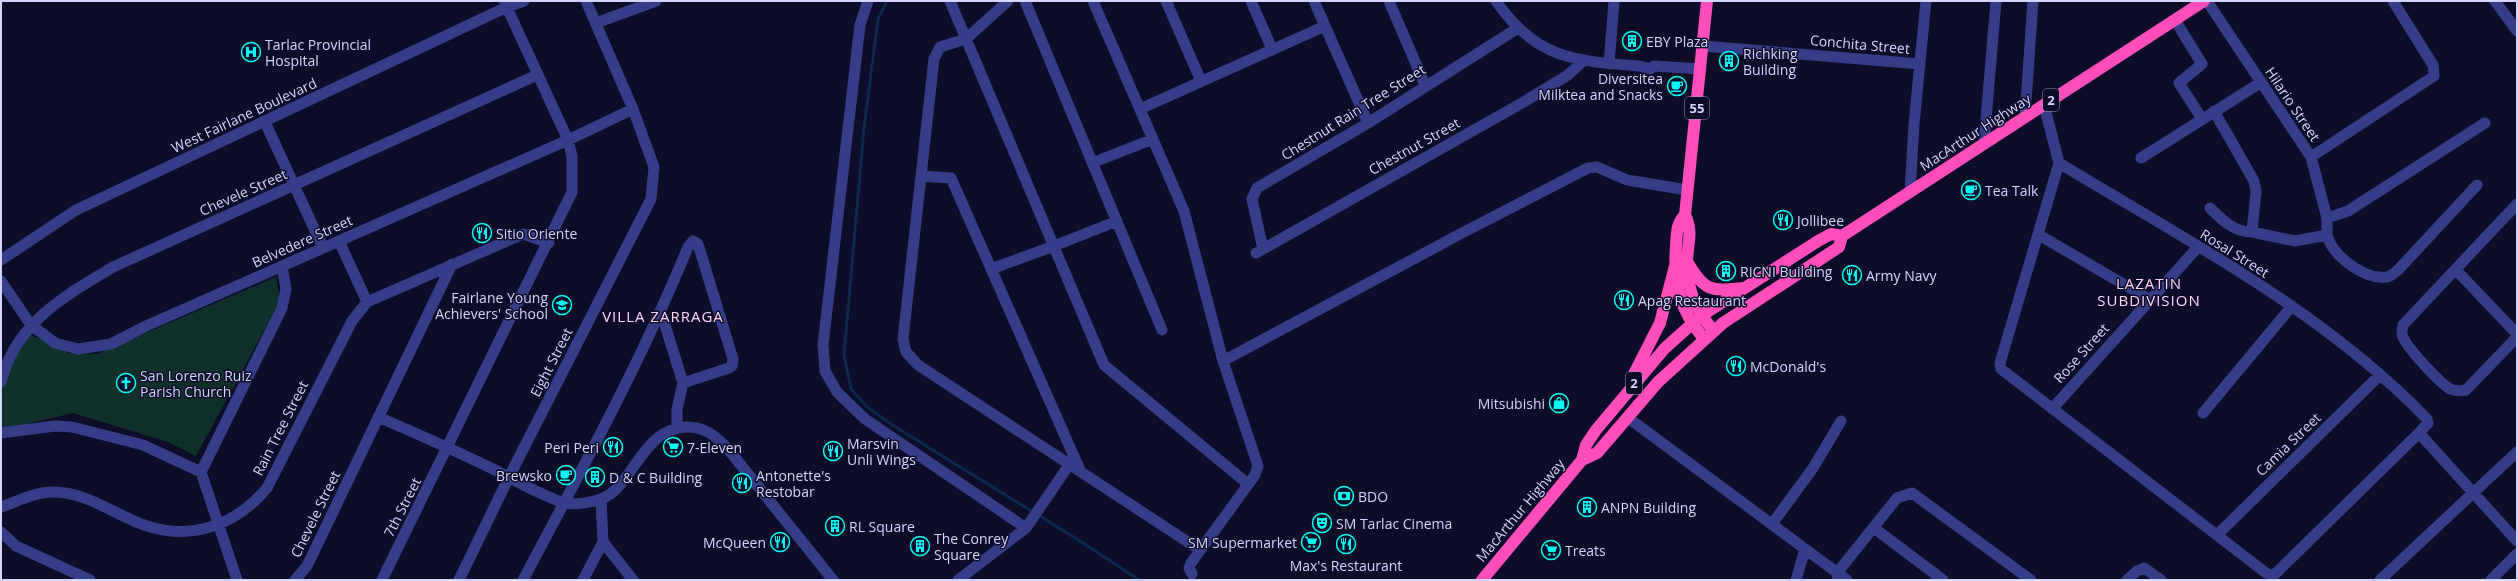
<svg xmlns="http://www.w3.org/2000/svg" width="2518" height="581" font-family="'Open Sans',sans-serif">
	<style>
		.green { fill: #10312b }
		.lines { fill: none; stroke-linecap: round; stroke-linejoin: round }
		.stream { stroke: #08294b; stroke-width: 3 }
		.minor { stroke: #353d89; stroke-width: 11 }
		.highway { stroke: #ff4ebb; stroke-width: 12 }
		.labels { text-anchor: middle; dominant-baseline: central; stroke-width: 3; stroke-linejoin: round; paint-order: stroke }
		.shield { fill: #0e0d27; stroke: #9898be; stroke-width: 1 }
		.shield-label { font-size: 13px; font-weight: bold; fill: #d3d4ff }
		.poi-label { font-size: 14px; fill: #d3d4ff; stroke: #0e0d27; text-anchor: start }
		.street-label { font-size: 14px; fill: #d3d4ff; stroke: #0e0d27 }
		.neighbourhood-label { font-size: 15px; letter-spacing: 1px; fill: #ffd5f5; stroke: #0e0d27 }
	</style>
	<rect width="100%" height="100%" fill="#0e0d27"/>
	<path class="green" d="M276,277L280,301L196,456L168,442L73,413L1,430C1,390 0,362 31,335L69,353L97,354Z"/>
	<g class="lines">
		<path class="stream" d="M887,1L878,19L864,128L844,355L851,389L867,407L894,426L1080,541L1139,580"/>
		<path class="minor" d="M868,1L860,25L823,345L825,371L837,392L865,419L1026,528
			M950,1L1104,365L1248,484
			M1008,1L966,39L940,47L934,59L903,339L906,352L918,365L1200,550
			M1025,1L1162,330
			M1093,1L1184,211L1223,361
			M1166,1L1201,81
			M1251,1L1272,49
			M1314,1L1325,26
			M1389,1L1425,85
			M1496,1C1536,59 1574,61 1639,66L1650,69L1654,66L1701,69
			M2207,1L2311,157L2327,218V235
			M2495,1L2517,31
			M2175,20L2202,64L2179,83L2202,119
			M596,23L656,1
			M1703,46L1920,64
			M1609,64L1614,1
			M2044,105L2059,163C2186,240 2323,311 2427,419L2428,423L2419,433L2273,576L2266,573L2001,369L2000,363L2059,163
			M1140,109L1325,26L1368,123
			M2214,111L2254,181L2256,192L2252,232L2295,241L2327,235C2332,255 2364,280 2386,277C2391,277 2395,272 2399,269L2477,185
			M2025,117L2033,1
			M265,122L323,248
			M1984,143L1996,1
			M2311,157L2434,76L2433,65L2393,1
			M2141,158L2260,83
			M1092,163L1153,139
			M921,176L951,178L1080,470
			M1910,193L1914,124L1926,1
			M2517,204L2403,325C2402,329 2401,333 2403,337C2408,349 2439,382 2450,389C2455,391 2461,391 2466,390L2517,337
			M2210,208C2222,220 2234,232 2252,232
			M2327,218L2348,211L2485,123
			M2039,235L2149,299
			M339,241L367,302
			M1263,249L1252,199L1257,188L1368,123L1518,28
			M1256,253L1522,103L1568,75L1584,60
			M1,260L76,210L507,7L524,1
			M991,269L1054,246L1117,221
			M2456,270L2517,334
			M1,281L31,325L55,343L78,349L111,344L146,326L568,140L633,109
			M661,312L683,383L677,409V427
			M1,382C15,324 64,296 113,267L537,75
			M2052,409L2198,247
			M2203,413L2292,306
			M378,417C418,434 456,451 495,470C514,480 546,498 566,503C575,505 585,503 594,501C633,495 638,428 687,427C705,427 716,436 728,449L833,580
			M1627,417L1847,580
			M1,433L55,426L72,427L143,445L201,472
			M2419,433L2517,541
			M601,500L603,542L633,580
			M1,507C18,501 35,492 53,492C88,492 116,516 147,526C193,541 237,524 267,488L352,321L367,302L523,234L549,243
			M1772,524L1813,468L1841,421
			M1874,528L1943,580
			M1,532L16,546L90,580
			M2217,535L2380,375
			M1192,574L1189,568L1191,563L1255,475L1258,466L1223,361L1462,233L1588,168L1597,167L1627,180L1687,190
			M1838,579L1837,573L1897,498L1912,493L2031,580
			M237,580L201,472L282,308L286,289L282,266
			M295,580L307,566L452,264
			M382,580L572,192V156L568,140L504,1
			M459,580L509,477L651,199L654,167L633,109L586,1
			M523,580C581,471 641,362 688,247L693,241L698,244L733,359L732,366L729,368L683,383
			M583,580L603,542
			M958,580L1026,528L1069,465
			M1796,580L1805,549
			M2127,580L2137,571L2144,568L2161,580
			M2380,580L2517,452
			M2491,580L2517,554"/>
		<path class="highway" d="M1707,1L1685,215C1693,230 1688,244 1687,260C1686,288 1696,311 1714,331
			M1685,215C1676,224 1677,233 1676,246C1673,285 1679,308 1704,339
			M1688,263C1705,292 1711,291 1743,288
			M1632,378L1660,323L1675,266
			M1582,460L1586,445L1596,430L1665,348L1701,316L1818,241L1831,234L1842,236
			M1482,580L1582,460L1597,453L1658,382L1723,323L1839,247L1842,236L2204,1"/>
	</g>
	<defs>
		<g id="building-ring" transform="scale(1)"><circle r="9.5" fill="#0e0d27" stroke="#00fef5" stroke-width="1.5"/><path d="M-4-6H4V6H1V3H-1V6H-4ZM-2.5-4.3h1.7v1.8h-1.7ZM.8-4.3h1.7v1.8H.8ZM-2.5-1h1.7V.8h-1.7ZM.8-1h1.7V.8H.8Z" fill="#00fef5"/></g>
		<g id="hospital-ring" transform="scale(1)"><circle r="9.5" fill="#0e0d27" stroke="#00fef5" stroke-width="1.5"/><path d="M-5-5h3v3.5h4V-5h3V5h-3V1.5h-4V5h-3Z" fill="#00fef5"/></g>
		<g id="cafe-ring" transform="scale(1)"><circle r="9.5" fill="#0e0d27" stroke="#00fef5" stroke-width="1.5"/><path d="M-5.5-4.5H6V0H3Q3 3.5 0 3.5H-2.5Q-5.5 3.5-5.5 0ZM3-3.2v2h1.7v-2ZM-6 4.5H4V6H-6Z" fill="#00fef5"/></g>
		<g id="restaurant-ring" transform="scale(1)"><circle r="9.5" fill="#0e0d27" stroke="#00fef5" stroke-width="1.5"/><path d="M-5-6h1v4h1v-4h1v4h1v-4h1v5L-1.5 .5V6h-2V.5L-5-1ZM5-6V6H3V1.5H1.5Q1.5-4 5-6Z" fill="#00fef5"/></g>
		<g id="school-ring" transform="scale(1)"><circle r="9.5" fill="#0e0d27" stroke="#00fef5" stroke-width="1.5"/><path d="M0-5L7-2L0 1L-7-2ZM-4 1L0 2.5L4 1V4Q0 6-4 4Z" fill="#00fef5"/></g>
		<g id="church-ring" transform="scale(1)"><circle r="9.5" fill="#0e0d27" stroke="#00fef5" stroke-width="1.5"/><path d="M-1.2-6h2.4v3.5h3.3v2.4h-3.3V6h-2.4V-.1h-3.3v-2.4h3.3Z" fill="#00fef5"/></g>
		<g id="shop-ring" transform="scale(1)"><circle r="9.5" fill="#0e0d27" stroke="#00fef5" stroke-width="1.5"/><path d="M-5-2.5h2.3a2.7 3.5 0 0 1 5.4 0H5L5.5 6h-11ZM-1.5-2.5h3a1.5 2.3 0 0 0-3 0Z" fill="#00fef5"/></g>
		<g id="supermarket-ring" transform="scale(1)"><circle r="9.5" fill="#0e0d27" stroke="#00fef5" stroke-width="1.5"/><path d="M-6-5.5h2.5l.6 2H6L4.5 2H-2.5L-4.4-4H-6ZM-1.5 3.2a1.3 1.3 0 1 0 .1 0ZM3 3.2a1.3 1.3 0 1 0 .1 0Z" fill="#00fef5"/></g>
		<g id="bank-ring" transform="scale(1)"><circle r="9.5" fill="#0e0d27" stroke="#00fef5" stroke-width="1.5"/><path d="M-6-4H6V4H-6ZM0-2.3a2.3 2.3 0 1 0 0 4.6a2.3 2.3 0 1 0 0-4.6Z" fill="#00fef5"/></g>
		<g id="theatre-ring" transform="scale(1)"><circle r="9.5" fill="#0e0d27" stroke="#00fef5" stroke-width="1.5"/><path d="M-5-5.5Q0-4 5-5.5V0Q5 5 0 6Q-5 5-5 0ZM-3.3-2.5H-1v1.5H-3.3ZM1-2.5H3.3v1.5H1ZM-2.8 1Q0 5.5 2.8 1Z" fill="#00fef5"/></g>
	</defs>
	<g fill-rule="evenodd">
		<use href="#building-ring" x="1632" y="41"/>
		<use href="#hospital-ring" x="251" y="52"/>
		<use href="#building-ring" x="1729" y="61"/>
		<use href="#cafe-ring" x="1677" y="86"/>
		<use href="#cafe-ring" x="1971" y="190"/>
		<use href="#restaurant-ring" x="1783" y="220"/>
		<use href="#restaurant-ring" x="482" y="233"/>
		<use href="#building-ring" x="1726" y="271"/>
		<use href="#restaurant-ring" x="1852" y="275"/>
		<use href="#restaurant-ring" x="1624" y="300"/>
		<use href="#school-ring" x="562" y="305"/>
		<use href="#restaurant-ring" x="1736" y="366"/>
		<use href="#church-ring" x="126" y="383"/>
		<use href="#shop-ring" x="1559" y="403"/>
		<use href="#restaurant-ring" x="613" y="447"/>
		<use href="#supermarket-ring" x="673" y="447"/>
		<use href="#restaurant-ring" x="833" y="451"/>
		<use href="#cafe-ring" x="566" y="475"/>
		<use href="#building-ring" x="595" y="477"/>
		<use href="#restaurant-ring" x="742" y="483"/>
		<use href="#bank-ring" x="1344" y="496"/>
		<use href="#building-ring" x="1587" y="507"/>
		<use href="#theatre-ring" x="1322" y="523"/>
		<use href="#building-ring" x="835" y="526"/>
		<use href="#restaurant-ring" x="780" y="542"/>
		<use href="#supermarket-ring" x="1311" y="542"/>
		<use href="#restaurant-ring" x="1346" y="544"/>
		<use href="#building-ring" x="920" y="546"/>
		<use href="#supermarket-ring" x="1551" y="550"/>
	</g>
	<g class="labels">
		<g class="shield">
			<rect x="2043" y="89" width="16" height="22" rx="3"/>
			<rect x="1685" y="97" width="24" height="22" rx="3"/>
			<rect x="1626" y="372" width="16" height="22" rx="3"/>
		</g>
		<g class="shield-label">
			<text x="2051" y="100">2</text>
			<text x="1697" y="108">55</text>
			<text x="1634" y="383">2</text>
		</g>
		<g class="poi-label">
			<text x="1646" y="41">EBY Plaza</text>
			<text x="265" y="44">Tarlac Provincial<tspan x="265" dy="16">Hospital</tspan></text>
			<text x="1743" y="53">Richking<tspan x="1743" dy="16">Building</tspan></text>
			<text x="1663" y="78" text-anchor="end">Diversitea<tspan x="1663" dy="16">Milktea and Snacks</tspan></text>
			<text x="1985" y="190">Tea Talk</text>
			<text x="1797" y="220">Jollibee</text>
			<text x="496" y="233">Sitio Oriente</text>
			<text x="1740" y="271">RICNI Building</text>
			<text x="1866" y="275">Army Navy</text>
			<text x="548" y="297" text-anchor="end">Fairlane Young<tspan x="548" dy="16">Achievers' School</tspan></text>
			<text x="1638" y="300">Apag Restaurant</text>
			<text x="1750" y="366">McDonald's</text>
			<text x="140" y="375">San Lorenzo Ruiz<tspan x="140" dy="16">Parish Church</tspan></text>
			<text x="1545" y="403" text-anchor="end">Mitsubishi</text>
			<text x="847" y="443">Marsvin<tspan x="847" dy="16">Unli Wings</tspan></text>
			<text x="599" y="447" text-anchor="end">Peri Peri</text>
			<text x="687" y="447">7-Eleven</text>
			<text x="552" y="475" text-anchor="end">Brewsko</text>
			<text x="756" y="475">Antonette's<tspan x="756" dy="16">Restobar</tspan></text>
			<text x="609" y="477">D &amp; C Building</text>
			<text x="1358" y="496">BDO</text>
			<text x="1601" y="507">ANPN Building</text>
			<text x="1336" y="523">SM Tarlac Cinema</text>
			<text x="849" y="526">RL Square</text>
			<text x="934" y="538">The Conrey<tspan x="934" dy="16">Square</tspan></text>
			<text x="766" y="542" text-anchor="end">McQueen</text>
			<text x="1297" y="542" text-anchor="end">SM Supermarket</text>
			<text x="1565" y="550">Treats</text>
			<text x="1346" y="565" text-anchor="middle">Max's Restaurant</text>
		</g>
		<g class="street-label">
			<text transform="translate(1860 44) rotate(5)">Conchita Street</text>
			<text transform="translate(2293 104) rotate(56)">Hilario Street</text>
			<text transform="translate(1353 112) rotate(-32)">Chestnut Rain Tree Street</text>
			<text transform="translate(244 115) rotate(-25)">West Fairlane Boulevard</text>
			<text transform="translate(1975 132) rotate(-33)">MacArthur Highway</text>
			<text transform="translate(1414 146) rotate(-29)">Chestnut Street</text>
			<text transform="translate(243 192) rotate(-24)">Chevele Street</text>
			<text transform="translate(302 241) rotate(-24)">Belvedere Street</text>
			<text transform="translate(2235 253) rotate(32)">Rosal Street</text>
			<text transform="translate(2081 353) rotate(-48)">Rose Street</text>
			<text transform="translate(551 362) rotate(-63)">Eight Street</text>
			<text transform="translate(280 428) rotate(-63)">Rain Tree Street</text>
			<text transform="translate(2288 444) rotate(-44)">Camia Street</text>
			<text transform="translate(402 507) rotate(-63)">7th Street</text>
			<text transform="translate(1520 510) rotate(-50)">MacArthur Highway</text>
			<text transform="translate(315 514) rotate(-64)">Chevele Street</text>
		</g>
		<g class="neighbourhood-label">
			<text x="2149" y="283">LAZATIN<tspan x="2149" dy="17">SUBDIVISION</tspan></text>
			<text x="663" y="316">VILLA ZARRAGA</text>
		</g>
	</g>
	<rect width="2518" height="581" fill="none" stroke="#d3d4ff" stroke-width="4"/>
</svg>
